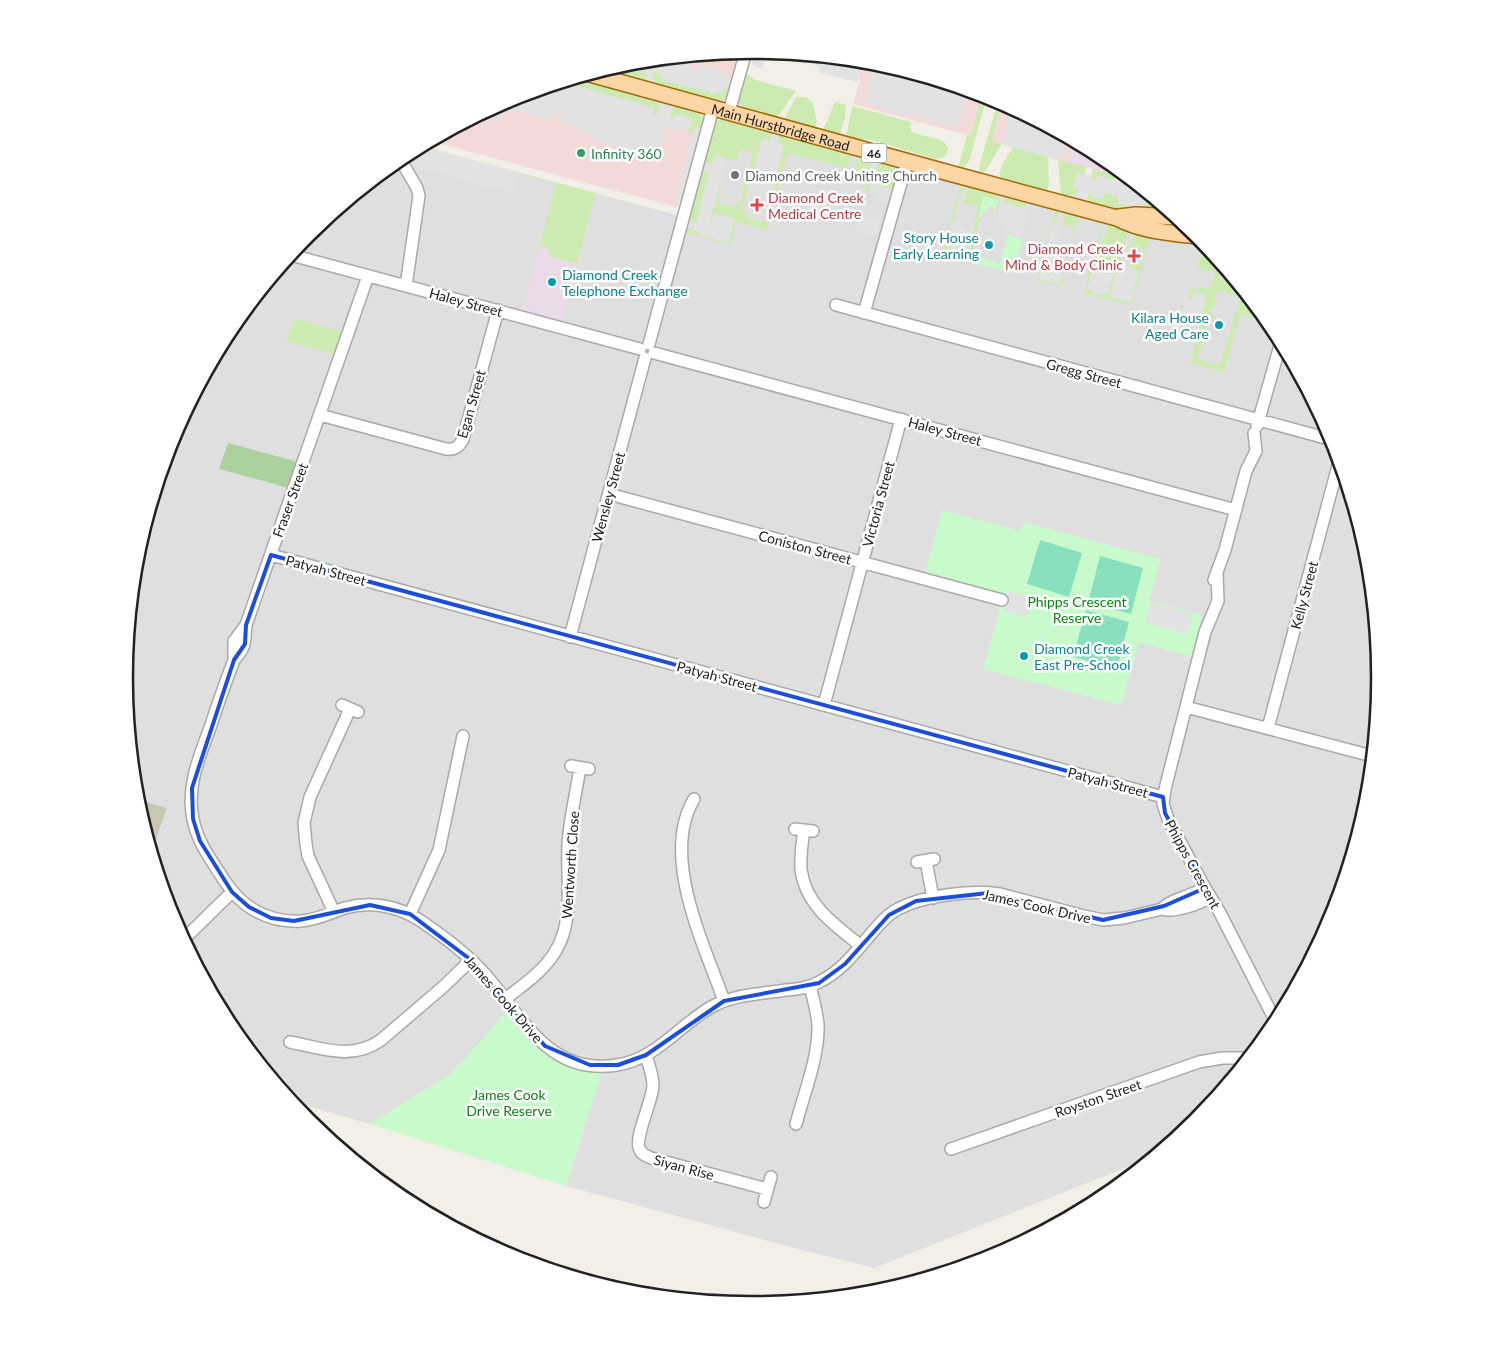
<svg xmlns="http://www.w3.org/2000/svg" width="1504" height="1355" font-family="Lato,sans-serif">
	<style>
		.residential { fill: #e0dfdf }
		.commercial { fill: #f2dad9 }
		.industrial { fill: #ebdbe8 }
		.construction { fill: #c7c7b4 }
		.grass { fill: #cdebb0; fill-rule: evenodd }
		.forest { fill: #add19e }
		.park { fill: #c8facc }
		.pitch { fill: #88e0be }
		.parking { fill: #e2e2e2 }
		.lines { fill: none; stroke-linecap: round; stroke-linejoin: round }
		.minor-casing { stroke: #a9a9a9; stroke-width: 14 }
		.major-casing { stroke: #a06b00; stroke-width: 18 }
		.minor { stroke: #fff; stroke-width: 11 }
		.major { stroke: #fcd6a4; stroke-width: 15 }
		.marked { fill: none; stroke: #1d4ed8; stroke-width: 4; stroke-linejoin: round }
		.leisure-dot { fill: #2e9e5b; stroke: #fff; stroke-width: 2 }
		.worship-dot { fill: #6b7280; stroke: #fff; stroke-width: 2 }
		.health-dot { fill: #e0444e; stroke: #fff; stroke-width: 2 }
		.culture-dot { fill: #0f9aa8; stroke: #fff; stroke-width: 2 }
		.labels { text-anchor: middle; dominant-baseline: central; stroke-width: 5; stroke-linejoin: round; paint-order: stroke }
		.shield { fill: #fff; stroke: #646464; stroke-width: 1 }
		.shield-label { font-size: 12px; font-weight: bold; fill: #222 }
		.street-label { font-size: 14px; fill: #222; stroke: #fff }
		.leisure-label { font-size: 14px; fill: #27864d; stroke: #fff; text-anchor: start }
		.worship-label { font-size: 14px; fill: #5b616d; stroke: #fff; text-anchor: start }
		.health-label { font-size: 14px; fill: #be3a42; stroke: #fff; text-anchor: start }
		.culture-label { font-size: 14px; fill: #0d838f; stroke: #fff; text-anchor: end }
		.park-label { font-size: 14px; fill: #0c8416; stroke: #fff }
		.rim { fill: none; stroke: #222; stroke-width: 2.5 }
	</style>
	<rect width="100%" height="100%" fill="#f2efe9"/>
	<path class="residential" d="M725,119L1209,250L1274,329L1332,438L1367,555L1379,678L1367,800L1332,918L1274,1026L1196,1121L1152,1157L874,1268L805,1251L566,1186L602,1071L551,1056L534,1041L508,1011L451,1074L370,1124L291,1101L230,1026L172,917L152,850L167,808L136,799L125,677L137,555L172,437L230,329L308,234L404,156L421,146L688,218L715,122L719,120Z"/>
	<path class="commercial" d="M737,51L734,62L738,64L726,99L721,101L603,70L630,62Z
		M854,60L875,62L982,95L971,136L853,104L860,79Z
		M573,79L698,112L703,117L695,127L675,200L679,202V206L676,207L430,141L512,98Z
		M1002,103L1076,142L1070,163L992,141Z"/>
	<path class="industrial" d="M1076,142L1101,156L1112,165L1110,174L1070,163Z
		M540,246L547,248L552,257L577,264L561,323L522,312Z"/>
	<path class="construction" d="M136,799L167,808L152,850L137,800Z"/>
	<path class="grass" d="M616,66L642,73L643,70L646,71L647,81L603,70Z
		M654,71L663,74L662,80L695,89L696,87L705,92L706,89L716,95V92L725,86L729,89L730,92L724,100H716L656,84L652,72Z
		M744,74L749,75L756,80L796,91L777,118C765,115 748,112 739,104L738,96Z
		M578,80L659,103L660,105L657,116L652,114L654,108L571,85L574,81Z
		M982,95L987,96L970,158C968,164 964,169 958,168L967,135H971Z
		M799,97H806L813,103L817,123L815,128L784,120L795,99Z
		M998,101L1002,103L992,141L1002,144L986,170L982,173L980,172L979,167Z
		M835,102L846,105L845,118L840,135L823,130Z
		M852,106L911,122L910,127L912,132L941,140L944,142L948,148L947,154L942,158L935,159L875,141L846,137Z
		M675,107L701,114L705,123L703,129L695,127L693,134L688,132L692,119L675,115L673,120L670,119L673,108Z
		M723,119L771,132L770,141L762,140L752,179H750L742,210L748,212L747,218L766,222L772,199L766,197L767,195L773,196L777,182L774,181L784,146L777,143L779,137L781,134L850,153L851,154L848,168L788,153L767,230L736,222L730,245L684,232L686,227L699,232L698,234L729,242L735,219L714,214L710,224H709L718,189L721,190L718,203L732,207L740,202L753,153L740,149L736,161L715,156L712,164L703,163L713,126L719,120Z
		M1013,147L1048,157L1049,185L1047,190L1045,191L1001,180C996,170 1008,156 1013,147Z
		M861,156L871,159C872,165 869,170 869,177C868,182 870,185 869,191L865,190L855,230H854L868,175L854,171L859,157Z
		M1058,160L1087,167L1083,175L1077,174L1080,189L1076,195L1065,196L1061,195Z
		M879,161C900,166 899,170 894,190L879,185L874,182V175Z
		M1092,169L1117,175L1114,180L1098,176L1091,182Z
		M701,170L709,172V176L697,221L694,223L687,221Z
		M523,174L596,193L577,264L552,257L547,248L540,246L556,184L523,175Z
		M961,184L963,186L953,222H952L968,252L978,206L964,203L968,187V186L998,193L1000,200L997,216L995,215L998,200L984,196L978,218H980L971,255L968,254L966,261L942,254Z
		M1089,189L1104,199L1103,192L1118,196L1119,204L1146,210L1145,203L1164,208L1169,212C1152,212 1097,213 1087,199Z
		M1005,195L1026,201L1025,209L1004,203Z
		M1056,209H1058L1059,213L1056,224L1053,223L1040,272L1059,284L1074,230L1071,229V226L1063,224L1065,215L1069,212L1079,215L1060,286L1037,280Z
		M1103,221L1104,224L1094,262L1095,266L1100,269L1093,268L1088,289L1094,291L1095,294L1099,295L1102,293L1108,294V271L1116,273L1110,297L1139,271L1129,266L1131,261L1141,264L1145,249L1138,247L1137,250L1131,248L1129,252L1126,251L1131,244L1135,231L1151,235L1131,306L1084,293Z
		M1110,223L1128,230L1118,267C1112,269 1101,267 1098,261L1108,224Z
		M1208,249L1223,267L1219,279L1233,283L1232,289L1238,291L1239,287V294L1243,295L1244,292L1268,322L1240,315L1224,372L1190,363L1201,325L1178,318L1182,305L1184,306L1182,314L1200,319L1188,294L1190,288L1198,291L1199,287L1210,289L1215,272L1209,270L1208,272L1196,267L1205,251ZM1217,291L1240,297L1220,365L1198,359L1205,334L1210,335L1211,331L1206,330L1209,320L1214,321L1215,317L1210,315L1213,305L1217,306L1219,303L1214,301Z
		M294,318L344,332L336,355L286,341Z"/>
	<path class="forest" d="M228,443L298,462L289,488L219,469Z"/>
	<path class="park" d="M983,196L998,200L996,208L988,206L987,212L983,211L980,218H978Z
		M1008,235L1023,239L1013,273L966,261L968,254L1000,264Z
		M942,510L1020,531L1023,522L1161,559L1149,601L1202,615L1191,657L1139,642L1121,705L983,669L1001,605L1005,606L1007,597L925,574Z
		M508,1010L534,1041L551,1056L588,1070L602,1071L566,1186L370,1124L451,1074Z"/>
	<path class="pitch" d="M1040,540L1082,553L1069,597L1027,584Z
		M1100,556L1143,568L1131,614L1088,603Z
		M1086,610L1129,622L1117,669L1073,657Z"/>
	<path class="parking" d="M756,50L767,51L762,68L752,65Z
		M814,56L850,60L855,68L859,78L857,82L818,72L820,66L812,64Z
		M676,57L691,61L689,68L696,70L698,64L725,71L724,77L735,75L730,92L729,89L725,86L722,94L716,92V95L709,93V90H706L705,92L699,90V88L696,87L695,89L662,80L663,74L654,71L652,72L654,81L656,84L646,82L647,80L644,67L642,73L616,66L630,62L657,59L656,63L663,65L665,59L668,58L667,62L671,63L673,58Z
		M874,67L932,83L933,80L968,90L957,128L865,103Z
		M573,79L578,80L572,83L570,91L572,85L654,108L653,114L657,115L660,105L659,103L675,107L673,108L670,119L673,120L675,114L692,119L688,132L667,127L659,158L599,142L573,126L562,123L563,115L553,113L551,120L511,109L514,97L553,85V87L555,88L557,84Z
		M507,100L508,101L503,120H481V114Z
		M1019,112L1050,129L1052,132L1062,135L1067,154L1066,157L1059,155L1058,160L1002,144L1010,115L1016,116Z
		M695,126L702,128L682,202L675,200Z
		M771,132L781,134L779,137L777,143L784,145L775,181L777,182L773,196L755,192V190L748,187L750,179H752L762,139L770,141L772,134Z
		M421,146L518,172L512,193L416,167L408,155L409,153Z
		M715,156L727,159L709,224H710L714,213L735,219L728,243L698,234L699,232L697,230L686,227L687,221L695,223L697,220L709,174V171L701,170L703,163L712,164Z
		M871,159L880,161L877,164L873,177L874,182L879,185L894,190L891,198L888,197L886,202L875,199L876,193L873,192L869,184V177L872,163Z
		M1084,172L1092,175L1091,182L1098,176L1139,187L1164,208L1145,203L1146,211L1119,204L1118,196L1103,192L1104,199L1093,197L1090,189L1087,199L1092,204L1065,196H1074L1078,193L1079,189L1073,188L1077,174L1083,175Z
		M998,193L1005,195V203L1025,209L1026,201L1031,203L1022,237L1005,232L1007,225L996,222L1000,200Z
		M805,200L831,207L829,213L803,207Z
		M1058,209L1069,212L1065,215L1050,263L1051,265L1055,266L1057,262L1065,263L1059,284L1039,279L1053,223H1056L1059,213Z
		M859,215L880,220L876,236L855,230Z
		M952,222L961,224L962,228L973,231L967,253L945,246Z
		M1119,263L1139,271L1130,303L1110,297Z
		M1093,268L1114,273L1108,294L1102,293L1099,295L1095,294L1094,291L1087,289Z
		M1194,292L1207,296L1200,320L1182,314L1184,307L1182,305L1185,293L1188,294L1189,297L1192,299Z
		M1009,591L1032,597L1027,617L1004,611Z
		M1151,603L1193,614L1187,634L1146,623Z"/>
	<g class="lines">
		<g class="minor-casing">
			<path id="minor" d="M729,112L746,51
				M400,159L417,188L419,196L406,286
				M291,255L640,349
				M368,276L246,625L234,641V660C226,681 218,703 211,725C200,755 186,786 193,819C197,842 212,861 224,880C241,907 268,923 301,921C317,920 330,913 345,908C371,901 399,906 421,921C443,936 466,953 483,972C522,1015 547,1076 617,1065C657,1059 680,1024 713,1006C735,994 762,994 786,990C797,989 809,988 819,982C844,970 859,947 877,927C883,920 890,913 898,909C924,895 971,890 1000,894L1084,916L1103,920L1124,918L1162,909C1174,913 1199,904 1210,897
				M836,305L1333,440
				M864,313L907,162
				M649,344L713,108
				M654,353L1236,510
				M320,415L446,449C455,450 459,447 463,439L498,310
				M1257,426L1281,342
				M609,494L1002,600
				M271,555L1163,797
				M1217,573L1218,601L1205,632L1165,789L1163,804L1168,819L1205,888L1219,911L1276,1022
				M1214,580L1225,550L1246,471L1256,451L1254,433
				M570,637L645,358
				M234,660C247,645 244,643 246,625
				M342,705L358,712
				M824,705L901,419
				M1186,707L1372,756
				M1268,728L1339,462
				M571,766L589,769
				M694,799C660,856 704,944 724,1001
				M795,829L813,831
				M804,830C802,843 800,856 801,869C805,905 835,925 861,946
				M926,861L933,898
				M917,862L934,859
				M1162,909C1171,899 1192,896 1205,888
				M334,912L308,856L306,844L304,823L310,797L350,709
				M410,914L439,850L463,736
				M184,939L232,892
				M505,999C523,985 543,972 555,952C575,921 566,879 568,843C570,818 576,793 580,768
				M290,1042C322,1048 352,1061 381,1040L443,987L471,960
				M646,1055C649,1066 653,1075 653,1086C652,1102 635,1136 639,1148C641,1154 646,1156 651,1158L767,1189
				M796,1124C804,1093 819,1057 818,1025C817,1011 813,999 810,986
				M951,1149L1199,1062L1222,1058H1248
				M764,1202L771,1177"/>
		</g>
		<g class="major-casing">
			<g id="major">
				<path id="s1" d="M590,74L949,173L1117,218C1141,231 1171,233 1197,236"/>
				<path d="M1119,217L1136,215L1175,217"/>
			</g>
		</g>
		<use href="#minor" class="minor"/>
		<use href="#major" class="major"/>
	</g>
	<path class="marked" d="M271,555L1163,797L1165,813L1205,888L1164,906L1103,920L988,893L916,901L889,915L845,964L819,983L724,1001L646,1055L618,1065H590L545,1046L471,960L410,914L370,905L294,921L271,918L249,907L232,892L200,841L193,819L192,788L234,660L245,644L246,625Z"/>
	<circle class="leisure-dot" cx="581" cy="153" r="5"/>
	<circle class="worship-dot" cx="735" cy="175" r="5"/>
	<g class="health-dot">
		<path d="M754.5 197.5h5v5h5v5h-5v5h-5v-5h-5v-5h5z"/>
		<path d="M1131.5 248.5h5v5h5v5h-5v5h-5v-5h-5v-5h5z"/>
	</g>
	<g class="culture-dot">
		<circle cx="989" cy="245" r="5"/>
		<circle cx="552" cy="282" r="5"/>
		<circle cx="1219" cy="325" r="5"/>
		<circle cx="1024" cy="656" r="5"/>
	</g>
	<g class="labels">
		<rect class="shield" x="861.5" y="143.5" width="25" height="19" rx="4"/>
		<g class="shield-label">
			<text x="874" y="153">46</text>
		</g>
		<g class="street-label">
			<text stroke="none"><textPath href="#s1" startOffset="198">Main Hurstbridge Road</textPath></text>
			<text transform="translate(466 302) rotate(15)">Haley Street</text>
			<text transform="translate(1084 373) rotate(15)">Gregg Street</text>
			<text transform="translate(471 404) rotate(-74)">Egan Street</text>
			<text transform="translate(945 431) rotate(15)">Haley Street</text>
			<text transform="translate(608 497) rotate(-75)">Wensley Street</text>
			<text transform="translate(290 500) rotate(-70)">Fraser Street</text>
			<text transform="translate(878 504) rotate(-75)">Victoria Street</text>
			<text transform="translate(805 547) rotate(15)">Coniston Street</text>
			<text transform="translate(326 570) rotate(15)">Patyah Street</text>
			<text transform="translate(1304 595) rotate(-75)">Kelly Street</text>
			<text transform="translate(717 676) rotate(15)">Patyah Street</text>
			<text transform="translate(1108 782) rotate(15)">Patyah Street</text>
			<text transform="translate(1193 864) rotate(61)">Phipps Crescent</text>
			<text transform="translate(570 865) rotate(-86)">Wentworth Close</text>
			<text transform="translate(1037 906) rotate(13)">James Cook Drive</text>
			<text transform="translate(504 999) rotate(49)">James Cook Drive</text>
			<text transform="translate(1098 1098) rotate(-19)">Royston Street</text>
			<text transform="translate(684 1167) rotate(15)">Siyan Rise</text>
		</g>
		<g class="leisure-label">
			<text x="591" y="153">Infinity 360</text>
		</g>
		<g class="worship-label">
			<text x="745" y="175">Diamond Creek Uniting Church</text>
		</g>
		<g class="health-label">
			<text x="768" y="197">Diamond Creek<tspan x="768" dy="16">Medical Centre</tspan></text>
			<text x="1123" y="248" text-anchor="end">Diamond Creek<tspan x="1123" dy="16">Mind &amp; Body Clinic</tspan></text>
		</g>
		<g class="culture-label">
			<text x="979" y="237">Story House<tspan x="979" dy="16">Early Learning</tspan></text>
			<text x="562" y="274" text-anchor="start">Diamond Creek<tspan x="562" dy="16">Telephone Exchange</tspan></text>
			<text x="1209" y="317">Kilara House<tspan x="1209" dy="16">Aged Care</tspan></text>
			<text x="1034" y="648" text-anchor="start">Diamond Creek<tspan x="1034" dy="16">East Pre-School</tspan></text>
		</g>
		<g class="park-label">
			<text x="1077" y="601">Phipps Crescent<tspan x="1077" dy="16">Reserve</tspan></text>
			<text x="509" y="1094">James Cook<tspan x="509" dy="16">Drive Reserve</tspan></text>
		</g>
	</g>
	<path d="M0 0H1504V1355H0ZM751 59H753A618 618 0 0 1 1371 677V678A618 618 0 0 1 753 1296H751A618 618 0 0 1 133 678V677A618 618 0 0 1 751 59Z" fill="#fff" fill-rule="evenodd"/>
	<path class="rim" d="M751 59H753A618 618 0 0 1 1371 677V678A618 618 0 0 1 753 1296H751A618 618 0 0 1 133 678V677A618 618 0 0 1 751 59Z"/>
</svg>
